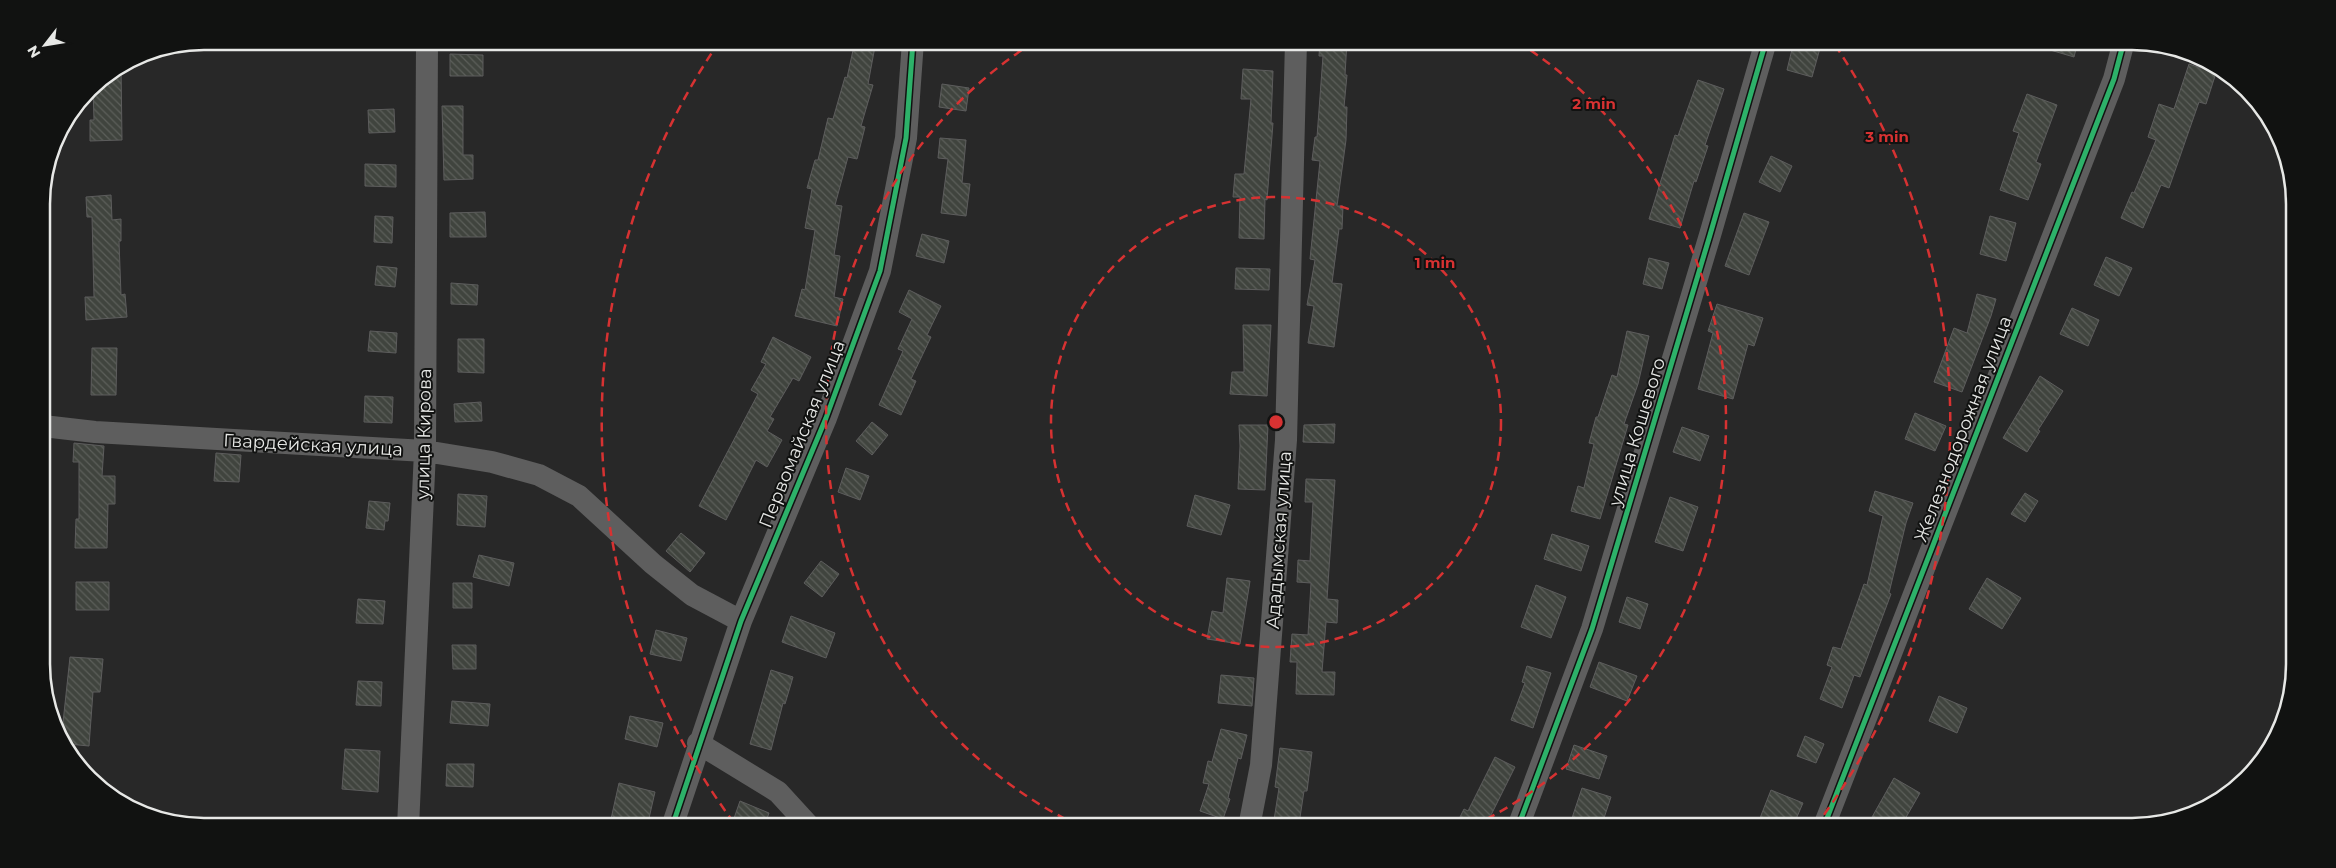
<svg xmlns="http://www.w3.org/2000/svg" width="2336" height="868" font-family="Montserrat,sans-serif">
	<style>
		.building { fill: url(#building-back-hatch); stroke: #5d5d5d }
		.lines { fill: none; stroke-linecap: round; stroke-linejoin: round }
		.street { stroke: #5e5e5e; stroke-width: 22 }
		.cycleway-casing { stroke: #111211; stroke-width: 8 }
		.cycleway { stroke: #2db169; stroke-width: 5 }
		.ring { fill: none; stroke: #d73232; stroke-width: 2.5; stroke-dasharray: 9 6 }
		.labels { text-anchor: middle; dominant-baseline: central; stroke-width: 4; stroke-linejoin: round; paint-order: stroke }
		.street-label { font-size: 18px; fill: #e7e8e6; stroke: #111211 }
		.rim { fill: none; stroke: #e7e8e6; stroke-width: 2.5 }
		.centre { fill: #d73232; stroke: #111211; stroke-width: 2.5 }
		.ring-label { font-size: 15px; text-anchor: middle; font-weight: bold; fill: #d73232; stroke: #111211; stroke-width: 4; stroke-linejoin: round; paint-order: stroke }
	</style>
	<defs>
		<pattern id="building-back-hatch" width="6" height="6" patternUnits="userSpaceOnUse" patternTransform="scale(1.25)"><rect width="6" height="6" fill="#40443e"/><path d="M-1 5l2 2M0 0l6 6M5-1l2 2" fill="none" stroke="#5c5f5a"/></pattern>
	</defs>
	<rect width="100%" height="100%" fill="#282828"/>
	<path class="building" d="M855,41H876L868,84L873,85L861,126L865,127L857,159L848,157L835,205L842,206L834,255L840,256L834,297L843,299L837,326L795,316L802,289L805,290L815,230L805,228L812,189L807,188L815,160H818L828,118L833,119L845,77L847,78Z
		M1320,41H1347L1345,75H1347L1344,107H1347L1346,140L1337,206H1343L1342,229H1339L1332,283L1342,284L1334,347L1308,343L1314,306L1307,305L1315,260L1310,259L1320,161L1312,160L1315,137H1317L1323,56H1319Z
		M1794,41H1822L1812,77L1787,70Z
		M2033,41H2078L2074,57L2033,45Z
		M450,54L483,55V76H450Z
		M2189,64L2216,73L2206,104L2199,102L2169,188L2161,185L2143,228L2121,218L2132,192L2134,193L2156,140L2148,137L2159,104L2174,109Z
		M121,66L122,140L90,141V120H94L93,87L96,82Z
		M1243,69L1273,71L1271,123H1273L1267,200L1265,199L1264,239L1239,238L1240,197H1233L1235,174H1244L1251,99H1241Z
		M1698,80L1724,89L1705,145L1708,146L1696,182L1694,181L1680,228L1649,219L1675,135L1678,136Z
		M942,84L969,88L966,111L939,107Z
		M2027,94L2057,105L2036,162L2041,164L2028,200L2000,190L2019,133L2013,131Z
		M442,106H463V155H473V179L444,180Z
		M394,109L395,132L369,133L368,110Z
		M940,138L966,140L962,183L970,184L966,216L941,213L948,159L938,158Z
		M1771,156L1792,166L1780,192L1759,182Z
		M365,164L396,165V187L365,186Z
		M111,195L112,220L121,219V241H119L121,295L125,294L127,317L86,320L85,297H94L92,217H87L86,197Z
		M485,212L486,237H450V213Z
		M1744,213L1769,222L1749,275L1725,266Z
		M375,216L393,217L392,243L374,242Z
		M1990,216L2016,223L2006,261L1980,254Z
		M922,234L949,241L944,263L916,256Z
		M2106,257L2132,268L2119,296L2094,285Z
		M1649,258L1669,263L1662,289L1643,284Z
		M377,266L397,268L395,287L375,285Z
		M1236,268L1270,269L1269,290L1235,289Z
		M451,283L478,285L477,305L451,304Z
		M909,290L941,306L927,335L931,337L911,379L916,381L901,415L879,405L903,351L898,349L912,319L899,312Z
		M1977,294L1996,299L1991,316L1962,392L1934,382L1954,328L1967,333Z
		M1717,304L1763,318L1754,346L1748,344L1733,399L1698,389L1713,333L1708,331Z
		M2072,308L2099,320L2088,346L2060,334Z
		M1243,325H1271L1267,396L1230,394L1232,372H1244Z
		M370,331L397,333L396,353L368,351Z
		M1627,331L1649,336L1638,384L1624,424L1628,425L1600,519L1571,511L1578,486L1584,488L1594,444L1589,443L1596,417H1598L1612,375L1617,377Z
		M773,337L811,357L799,381L793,378L770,417L774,419L767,431L782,440L767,467L756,460L726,520L699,506L758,394L751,390L766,364L761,362Z
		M458,339H484V373L458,372Z
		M92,348H117L116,395H91Z
		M2040,376L2063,391L2038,430L2040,431L2027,452L2003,438Z
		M365,396L393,397L392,423L364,422Z
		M481,402L482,421L455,422L454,404Z
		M1915,413L1946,426L1935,451L1905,439Z
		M872,422L888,435L872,455L856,441Z
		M1335,424L1334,443L1303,442L1304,425Z
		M1239,425H1268L1265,490L1238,489L1240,446Z
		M1682,427L1709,436L1700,461L1673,452Z
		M74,443L104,446L102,476H115V504H108L107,548H75L76,519H79V462H73Z
		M216,453L241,455L239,482L214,481Z
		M846,468L869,476L860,500L838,492Z
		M1306,479L1335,480L1327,599L1338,600L1337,623L1326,622L1322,672H1335L1334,695L1296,694L1297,662H1290L1292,634L1308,635L1311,583L1297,582L1298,560L1310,561L1313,502H1305Z
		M1875,491L1913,503L1906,523L1889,593L1891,594L1860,677L1854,675L1842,708L1820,699L1832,667L1827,665L1833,647L1841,649L1864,584L1867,585L1883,516L1869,511Z
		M2025,493L2038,501L2025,522L2011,514Z
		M458,494L487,496L485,527L457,525Z
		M1195,495L1230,505L1221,535L1187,526Z
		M1670,497L1698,507L1683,551L1655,542Z
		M369,501L390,503L388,521H385L384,530L366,528Z
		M681,533L705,553L690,572L666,551Z
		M1552,534L1589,546L1581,571L1544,559Z
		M479,555L514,563L509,586L473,577Z
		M821,561L839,574L822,597L804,583Z
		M1227,578L1250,581L1240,644L1207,639L1212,611L1223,613Z
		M1987,578L2021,598L2002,629L1969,609Z
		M76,582H109V610H76Z
		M453,583H472V608H453Z
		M1536,585L1566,597L1551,638L1521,627Z
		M1627,597L1648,604L1640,629L1619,622Z
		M358,599L385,601L383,624L356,623Z
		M791,616L835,633L826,658L782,642Z
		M656,630L687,638L681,661L650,654Z
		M452,645H476V669H453Z
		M70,657L103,659L100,692H93L89,746L68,744L62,732Z
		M1599,662L1637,676L1627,701L1590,687Z
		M1527,666L1551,673L1533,728L1511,720L1525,683L1522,682Z
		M771,670L793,677L785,704L783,703L771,750L750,744Z
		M1221,675L1254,678L1252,706L1218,703Z
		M358,681L382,682L381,706L356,705Z
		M1939,696L1967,708L1957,733L1929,721Z
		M452,701L490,704L488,726L450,723Z
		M630,716L663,723L657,747L625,739Z
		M1221,729L1247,735L1241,759L1238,758L1228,798L1230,799L1223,819L1200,811L1209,784L1203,783L1208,761L1212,762Z
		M1805,736L1824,744L1816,763L1797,756Z
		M1574,745L1607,756L1599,779L1566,769Z
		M1280,748L1312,752L1307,791H1304L1299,824L1274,820L1279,788L1275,787Z
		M345,749L380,751L378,792L342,789Z
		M1495,757L1515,767L1488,821L1500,827H1455L1464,809L1468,811Z
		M447,764H474L473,787L446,786Z
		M1894,778L1920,793L1901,826H1867Z
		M619,783L655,792L647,827L611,819Z
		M1582,788L1611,797L1601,827H1569Z
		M1771,790L1803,803L1793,826H1780L1760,818Z
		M740,801L769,813L764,827H731Z"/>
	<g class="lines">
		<path class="street" d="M43,426L95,432L425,451L492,462L539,475L579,496L653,564L692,595L741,621
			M698,743L778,792L810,827
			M1824,826L2114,79L2124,41
			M408,827L425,451L427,41
			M672,827L741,621L826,418L880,271L906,138L913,41
			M1249,827L1261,765L1286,440L1296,41
			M1518,827L1592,629L1710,235L1766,41"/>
		<g class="cycleway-casing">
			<path id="cycleway" d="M1824,826L2114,79L2124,41
				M672,827L741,621L826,418L880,271L906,138L913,41
				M1518,827L1592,629L1710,235L1766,41"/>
		</g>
		<use href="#cycleway" class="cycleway"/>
	</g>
	<g class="ring">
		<circle cx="1276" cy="422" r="225"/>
		<path d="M1079 826A450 450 0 0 1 1034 42M1518 42A450 450 0 0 1 1473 826"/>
		<path d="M734 823A674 674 0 0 1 717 45M1835 45A674 674 0 0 1 1818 823"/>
	</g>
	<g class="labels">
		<g class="street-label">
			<text transform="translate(1963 429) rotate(-69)">Железнодорожная улица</text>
			<text transform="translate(1637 432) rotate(-73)">улица Кошевого</text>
			<text transform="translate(424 434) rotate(-89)">улица Кирова</text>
			<text transform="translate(802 434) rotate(-68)">Первомайская улица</text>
			<text transform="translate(313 445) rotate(3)">Гвардейская улица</text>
			<text transform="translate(1279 540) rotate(-86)">Ададымская улица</text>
		</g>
	</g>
	<path d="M0 0H2336V868H0ZM204 50H2132A154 154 0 0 1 2286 204V664A154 154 0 0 1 2132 818H204A154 154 0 0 1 50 664V204A154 154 0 0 1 204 50Z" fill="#111211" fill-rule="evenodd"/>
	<path class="rim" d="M204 50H2132A154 154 0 0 1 2286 204V664A154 154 0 0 1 2132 818H204A154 154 0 0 1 50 664V204A154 154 0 0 1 204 50Z"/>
	<circle cx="1276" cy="422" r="8" class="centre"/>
	<g class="ring-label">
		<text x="1594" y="109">2 min</text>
		<text x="1887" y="142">3 min</text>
		<text x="1435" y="268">1 min</text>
	</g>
	<g transform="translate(45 45) rotate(239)" stroke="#111211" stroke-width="4" paint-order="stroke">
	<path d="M0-4L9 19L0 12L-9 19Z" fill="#e7e8e6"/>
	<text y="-8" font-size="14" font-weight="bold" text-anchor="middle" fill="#e7e8e6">N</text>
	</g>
</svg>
